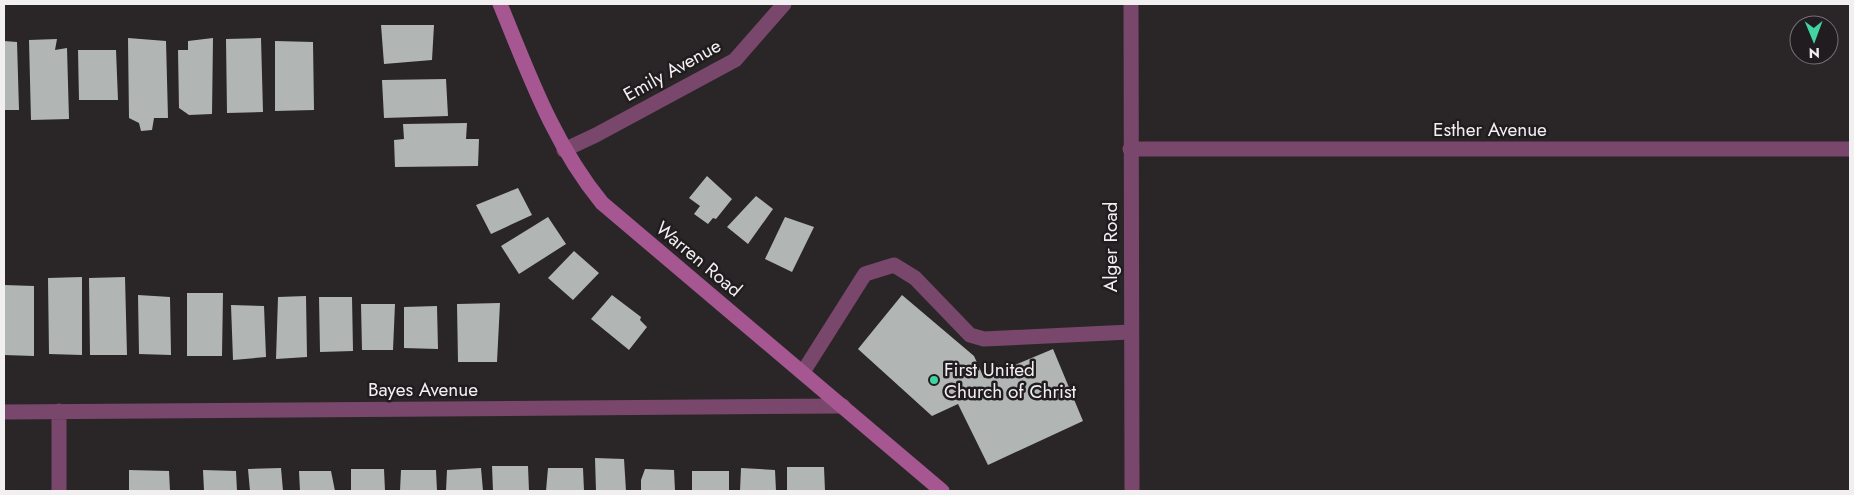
<svg xmlns="http://www.w3.org/2000/svg" width="1854" height="495" font-family="Jost,sans-serif">
	<style>
		.building { fill: #b1b6b4 }
		.lines { fill: none; stroke-linecap: round; stroke-linejoin: round }
		.lane { stroke: #79476b; stroke-width: 15 }
		.street { stroke: #79476b; stroke-width: 15 }
		.secondary { stroke: #a65791; stroke-width: 15 }
		.poi-dot { fill: #41d4a1; stroke: #201c1f; stroke-width: 2 }
		.labels { text-anchor: middle; dominant-baseline: central; stroke-width: 5; stroke-linejoin: round; paint-order: stroke }
		.street-label { font-size: 19px; fill: #f2eff1; stroke: #201c1f }
		.poi-label { font-size: 19px; fill: #f2eff1; stroke: #201c1f; text-anchor: start }
	</style>
	<rect width="100%" height="100%" fill="#2a2628"/>
	<path class="building" d="M381,25H434L432,60L384,64Z
		M128,38L166,41L168,118H154L152,130L141,131L139,123L129,118Z
		M213,38L212,114L189,115L179,108L178,50H188V41Z
		M261,38L263,112L227,113L226,39Z
		M57,39L55,50L67,48L69,119L31,120L29,40Z
		M4,41L17,42L19,110H4Z
		M275,41L313,42L314,110L275,111Z
		M78,50H116L118,100H79Z
		M446,79L448,116L384,118L382,80Z
		M467,123L466,139H479L478,166L395,167L394,140L404,139L403,124Z
		M707,176L732,199L716,219L713,218L708,224L694,214L700,206L689,198Z
		M518,188L532,215L491,234L476,205Z
		M756,196L773,209L748,244L727,227Z
		M548,217L566,244L519,274L501,246Z
		M785,217L814,227L792,272L765,259Z
		M574,251L599,273L573,300L548,278Z
		M82,277V355L49,354L48,278Z
		M125,277L127,355H90L89,278Z
		M4,285L34,286V356L4,355Z
		M187,293H223L222,356H187Z
		M138,295L170,297L171,355L139,354Z
		M612,295L641,317L640,320L647,327L629,350L591,319Z
		M902,295L974,356L984,378L1053,349L1083,421L988,465L958,404L932,416L858,349Z
		M306,296L307,357L276,359L278,297Z
		M319,297H352L353,351L320,352Z
		M500,303L497,362H458L457,304Z
		M361,304H395L393,350H362Z
		M231,305L264,306L266,357L233,360Z
		M437,306L438,349L404,348V307Z
		M595,458L624,459L626,491H596Z
		M492,466H528L529,491H493Z
		M787,467H824L825,491H787Z
		M281,468L283,491H250L248,469Z
		M481,468L483,491H446L447,470Z
		M548,468H583L584,491H546Z
		M741,468L775,470L776,491H740Z
		M351,469H384L385,491H351Z
		M645,469L674,470L675,491H641V480Z
		M129,470L169,471L170,491H129Z
		M203,470L236,471L237,491H204Z
		M401,470H436L437,491H400Z
		M299,471H331L335,491H300Z
		M692,471H729V491H692Z"/>
	<g class="lines">
		<path class="lane" d="M803,372L865,274L894,265L915,278L970,335L984,339L1130,332"/>
		<path class="street" d="M1131,4L1132,491
			M1130,149H1850
			M564,150L596,135L735,60L784,4
			M4,412L843,406
			M59,491V411"/>
		<path class="secondary" d="M500,4C529,74 553,143 602,203L942,491"/>
	</g>
	<circle class="poi-dot" cx="934" cy="380" r="5"/>
	<g class="labels">
		<g class="street-label">
			<text transform="translate(672 70) rotate(-29)">Emily Avenue</text>
			<text x="1490" y="129">Esther Avenue</text>
			<text transform="translate(1110 247) rotate(-90)">Alger Road</text>
			<text transform="translate(699 259) rotate(40)">Warren Road</text>
			<text x="423" y="389">Bayes Avenue</text>
		</g>
		<g class="poi-label">
			<text x="944" y="369">First United<tspan x="944" dy="22">Church of Christ</tspan></text>
		</g>
	</g>
	<rect width="1854" height="495" fill="none" stroke="#f2eff1" stroke-width="10"/>
	<g transform="translate(1814 40) rotate(179)"><circle r="24" fill="#201c1f" stroke="#747073"/>
	<path d="M0-4L9 19L0 12L-9 19Z" fill="#41d4a1"/>
	<text y="-8" font-size="14" font-weight="bold" text-anchor="middle" fill="#f2eff1">N</text>
	</g>
</svg>
